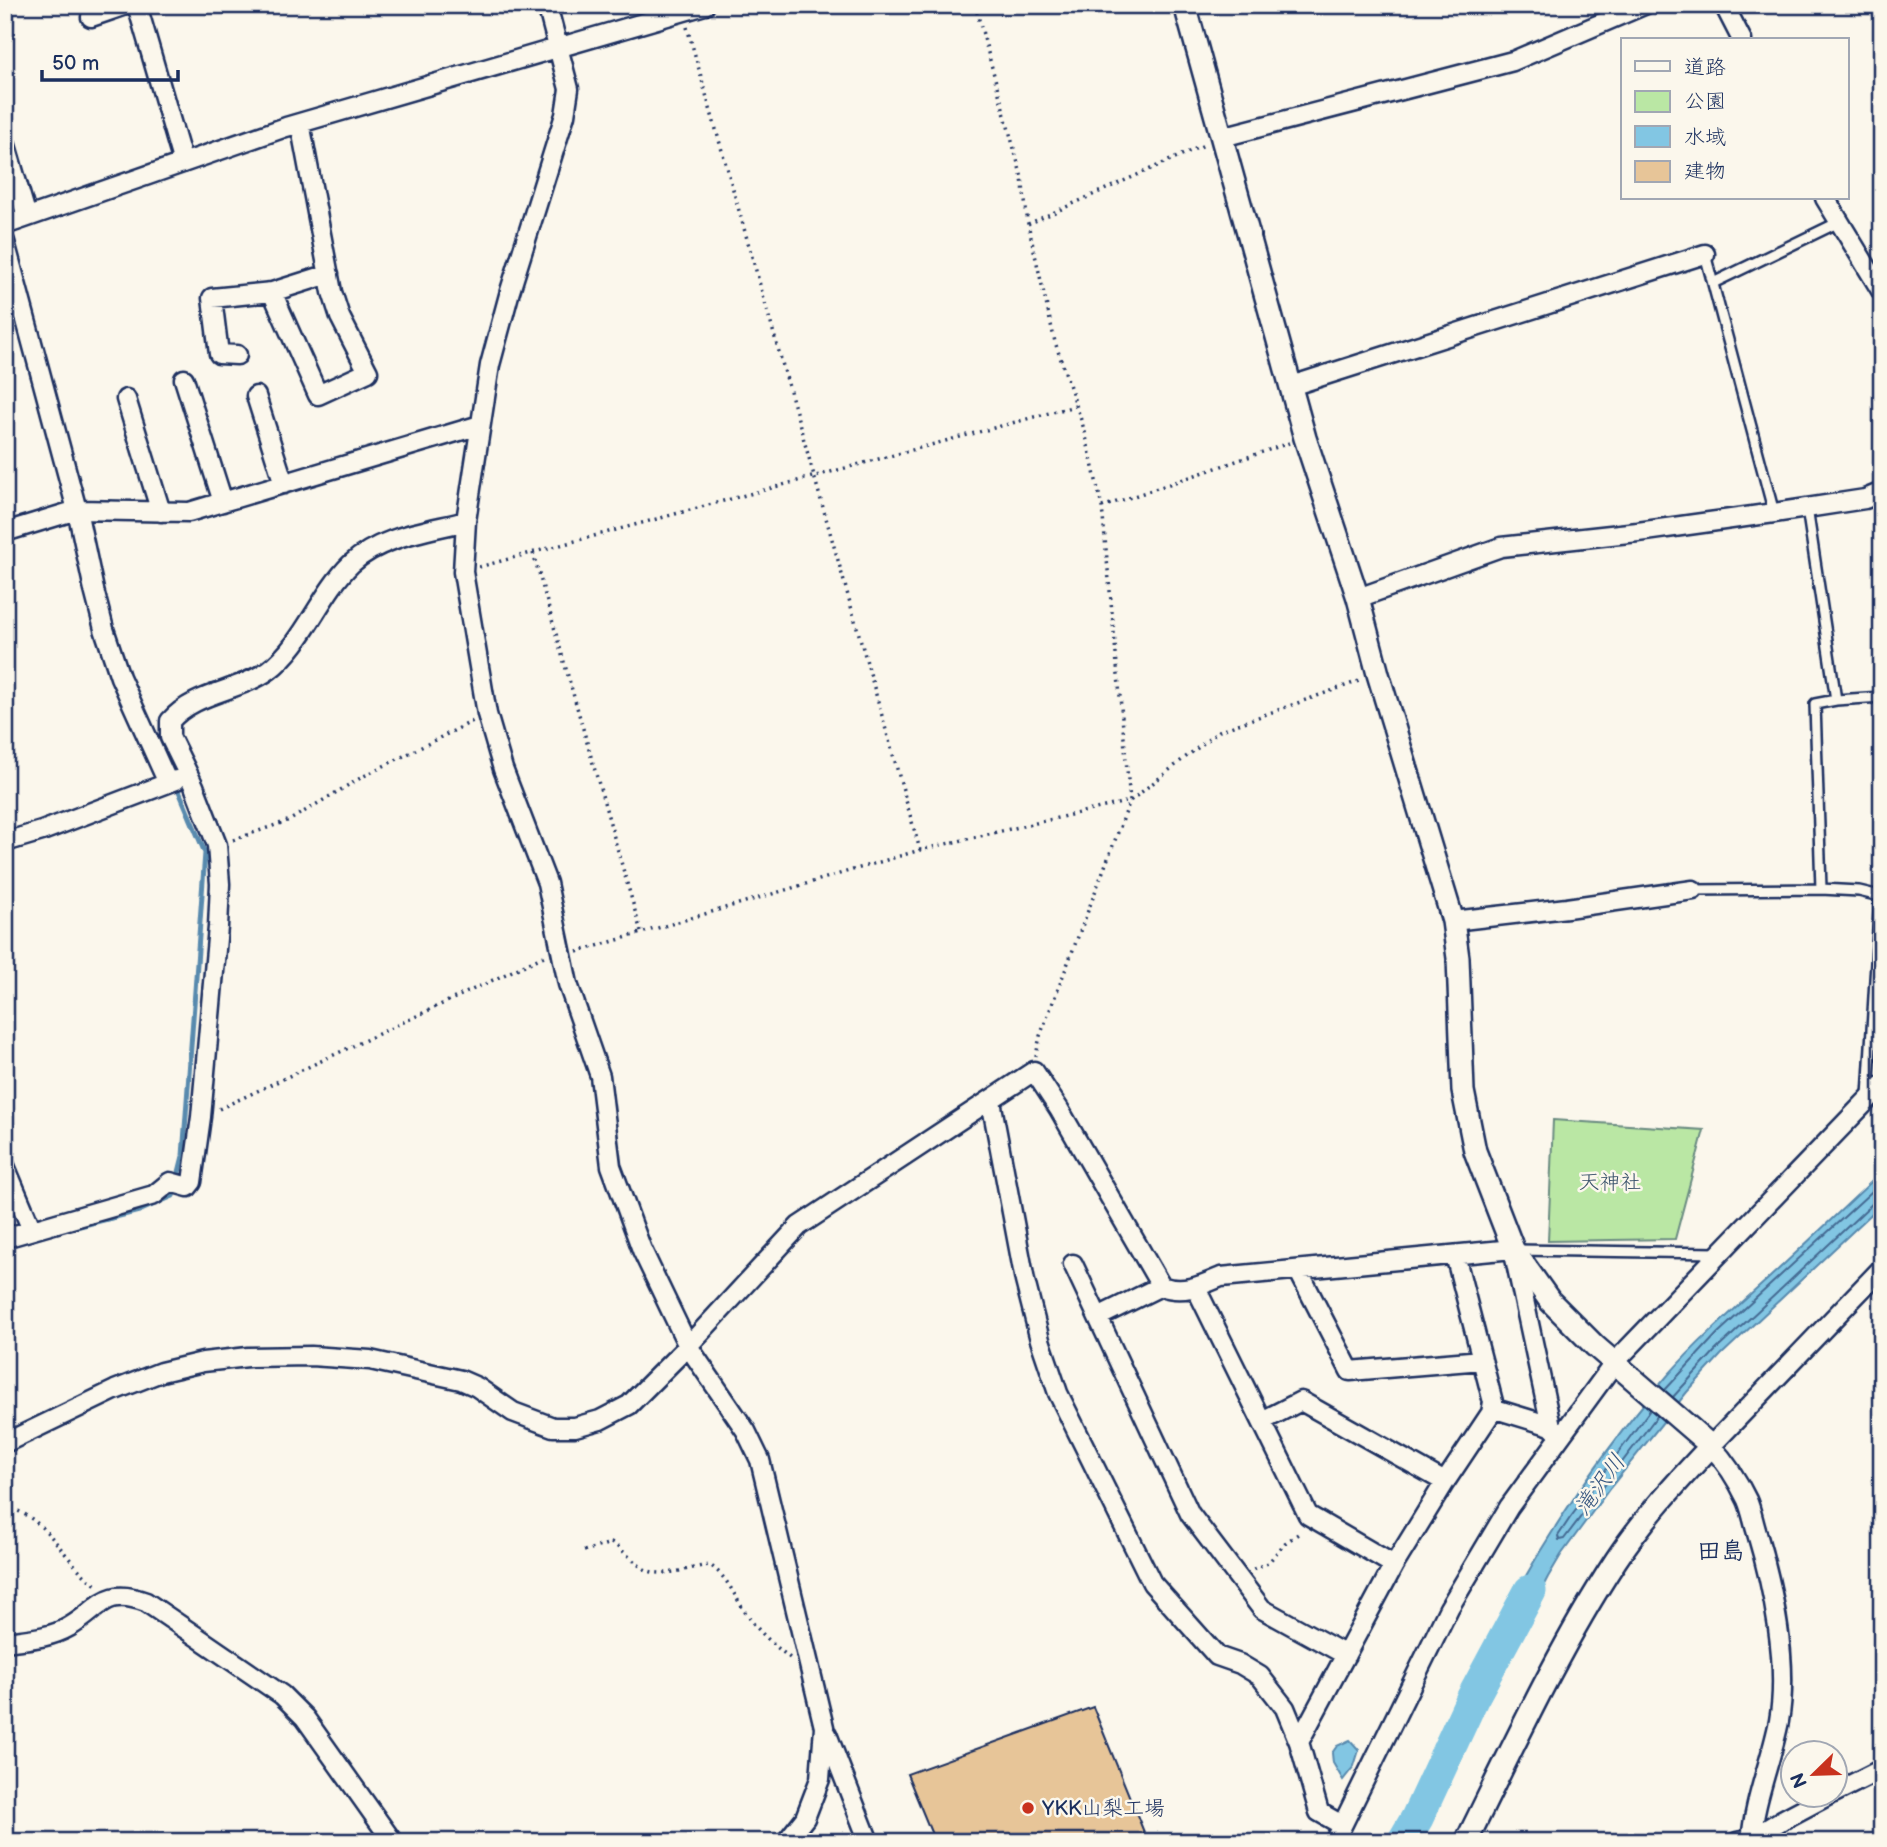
<svg xmlns="http://www.w3.org/2000/svg" width="1887" height="1847" font-family="'Balsamiq Sans','Klee One',sans-serif">
	<style>
		.green { fill: #bae7a4; stroke: #6a8b81; stroke-width: 2 }
		.water { fill: #82c6e3; stroke: #598aae; stroke-width: 2 }
		.lines { fill: none; stroke-linecap: round; stroke-linejoin: round }
		.shore { stroke: #446b93; stroke-width: 2 }
		.stream { stroke: #598aae; stroke-width: 5 }
		.river { stroke: #82c6e3; stroke-width: 33 }
		.building { fill: #e7c598; stroke: #1b2f5e; stroke-width: 2 }
		.service-casing { stroke: #1b2f5e; stroke-width: 14 }
		.minor-casing { stroke: #1b2f5e; stroke-width: 23 }
		.tertiary-casing { stroke: #1b2f5e; stroke-width: 26 }
		.path { stroke: #1b2f5e; stroke-width: 3.5; stroke-dasharray: 2 5; stroke-linecap: butt }
		.service { stroke: #fbf7ec; stroke-width: 9 }
		.minor { stroke: #fbf7ec; stroke-width: 18 }
		.tertiary { stroke: #fbf7ec; stroke-width: 21 }
		.poi-dot { fill: #c8321e; stroke: #fbf7ec; stroke-width: 2.5 }
		.labels { text-anchor: middle; dominant-baseline: central; stroke-width: 5; stroke-linejoin: round; paint-order: stroke }
		.park-label { font-size: 21px; fill: #3b546c; stroke: #fbf7ec }
		.poi-label { font-size: 21px; fill: #1b2f5e; stroke: #fbf7ec; text-anchor: start }
		.water-label { font-size: 23px; font-style: italic; fill: #35557f; stroke: #fbf7ec }
		.quarter-label { font-size: 24px; font-weight: bold; fill: #1b2f5e; stroke: #fbf7ec }
	</style>
	<rect width="100%" height="100%" fill="#fbf7ec"/>
	<filter id="ink" filterUnits="userSpaceOnUse"><feTurbulence type="fractalNoise" baseFrequency=".0143" numOctaves="2"/><feDisplacementMap in="SourceGraphic" scale="14" xChannelSelector="R" yChannelSelector="G"/><feConvolveMatrix kernelMatrix="1 2 1 2 8 2 1 2 1" color-interpolation-filters="sRGB"/></filter>
	<g filter="url(#ink)">
		<path class="green" d="M1553,1120L1704,1130L1675,1239L1548,1241Z"/>
		<path class="water" d="M1882,1172V1204L1721,1355L1687,1392L1610,1488L1561,1555L1548,1577L1519,1633L1499,1625C1545,1536 1603,1450 1669,1374C1700,1339 1735,1309 1769,1278C1807,1243 1844,1207 1882,1172Z
			M1350,1740L1359,1750L1354,1766L1343,1780L1333,1763L1332,1753L1337,1746Z"/>
		<g class="lines">
			<path class="shore" d="M1665,1390L1718,1333L1882,1182
				M1673,1397L1716,1350L1874,1202L1882,1200
				M1650,1410L1570,1518L1558,1536L1559,1540L1564,1539L1657,1416
				M1533,1578L1536,1579L1537,1583L1517,1622H1512L1510,1618Z"/>
			<path class="stream" d="M5,214L13,243
				M76,1227L139,1211L173,1196L183,1156L205,853L176,784"/>
			<path class="river" d="M1403,1842L1417,1818L1472,1699L1530,1591"/>
		</g>
		<path class="building" d="M1093,1707L1148,1842H935L907,1774Z"/>
		<g class="lines">
			<g class="service-casing">
				<path id="service" d="M1705,254L1774,513
					M1713,283L1839,222
					M1807,508L1836,700
					M1821,889L1815,704L1836,700L1882,697
					M1693,890L1821,889L1859,891L1880,896L1868,1096
					M1514,1250L1717,1253"/>
			</g>
			<g class="minor-casing">
				<path id="minor" d="M137,5L183,163
					M547,5L569,89L565,115L510,291L490,365L466,521L463,572L487,714L503,769L547,883L568,984L600,1076L611,1166L642,1250L688,1346L746,1431L760,1460L824,1727L820,1779L805,1818L786,1842
					M1724,5L1742,40
					M91,17L126,5
					M1222,137L1513,61L1644,5
					M5,142L27,217
					M1825,198L1882,292
					M5,225L286,127L705,5
					M5,242L77,510L94,590L104,629L120,677L168,783
					M272,292L318,395L368,372L340,317L332,292L300,123
					M237,355L219,354L212,298L272,292L329,274
					M184,379L223,502
					M1291,386L1705,254
					M256,396L284,484
					M126,399L161,512
					M5,532L77,510L189,512L480,425
					M1358,598L1501,547L1638,532L1774,513L1865,499L1882,492
					M5,842L42,831L176,780
					M1453,921L1567,908L1693,890
					M991,1101L1025,1281L1040,1340L1058,1393L1152,1583L1217,1656L1240,1664L1260,1676L1285,1708L1299,1742L1319,1812L1342,1825
					M5,1166L32,1230
					M5,1238L154,1195L170,1182L188,1187L192,1182L201,1117L218,927L220,884L217,845L194,786L170,737V721C195,692 238,692 269,670C304,644 320,594 351,564C381,536 428,531 466,521
					M1073,1264L1190,1514L1262,1609L1346,1655
					M1298,1270L1350,1371L1482,1360
					M1196,1288L1308,1515L1394,1565
					M1098,1317L1161,1286
					M1492,1408L1551,1426L1556,1431
					M1262,1421L1301,1401L1445,1482
					M5,1443L115,1390L161,1372L203,1362L248,1357L311,1356L370,1360L461,1380L477,1387L513,1412L553,1427H575L600,1420L629,1405L688,1346L799,1226L1034,1071L1059,1109L1161,1286C1183,1294 1200,1286 1221,1277L1513,1249L1551,1426
					M5,1642C27,1639 50,1638 69,1627C101,1609 104,1586 146,1602L282,1695L305,1718L393,1842
					M827,1734L869,1842
					M1299,1742L1394,1565L1445,1482L1491,1413L1493,1402L1455,1255
					M1834,1793L1882,1769
					M1334,1842L1449,1608L1509,1507L1615,1362L1882,1085
					M1737,1842L1751,1839L1782,1820L1831,1794
					M1751,1842C1754,1800 1771,1762 1779,1721C1789,1663 1773,1587 1756,1530C1753,1520 1751,1509 1747,1500C1737,1479 1726,1462 1711,1446L1882,1268"/>
			</g>
			<g class="tertiary-casing">
				<path id="tertiary" d="M1185,5L1305,438L1358,598L1378,674L1453,921L1458,958L1463,1091L1475,1151L1513,1249L1550,1301L1595,1346L1711,1446C1677,1482 1643,1519 1616,1560C1558,1649 1513,1747 1466,1842"/>
			</g>
			<path class="path" d="M975,5L1022,178L1028,224L1055,342L1085,432L1102,507L1130,801L1040,1036L1036,1056
				M687,27L920,850
				M1028,224L1204,145
				M1102,507L1289,443
				M533,553L641,932
				M479,567L1075,406
				M233,840L290,820L362,777L473,721
				M577,952L920,850L1130,801L1219,731L1359,681
				M219,1109L544,956
				M5,1507C49,1516 64,1564 99,1587
				M584,1551L611,1543C624,1550 631,1560 643,1568C661,1580 689,1567 710,1565C730,1579 735,1599 750,1619C761,1634 775,1646 790,1658
				M1253,1569L1268,1563L1285,1543L1301,1532"/>
			<use href="#service" class="service"/>
			<use href="#minor" class="minor"/>
			<use href="#tertiary" class="tertiary"/>
		</g>
	</g>
	<circle class="poi-dot" cx="1028" cy="1808" r="7"/>
	<g class="labels">
		<g class="park-label">
			<text x="1610" y="1182">天神社</text>
		</g>
		<g class="poi-label">
			<text x="1042" y="1808">YKK山梨工場</text>
		</g>
		<g class="water-label">
			<text transform="translate(1600 1485) rotate(-54)">滝沢川</text>
		</g>
		<g class="quarter-label">
			<text x="1721" y="1551">田島</text>
		</g>
	</g>
	<rect width="1887" height="1847" fill="none" stroke="#fbf7ec" stroke-width="28"/>
	<rect x="14" y="14" width="1859" height="1819" fill="none" stroke="#1b2f5e" stroke-width="2.5" filter="url(#ink)"/>
	<rect x="1621" y="38" width="228" height="161" fill="#fbf7ec" stroke="#a1a7b3" stroke-width="2"/>
	<rect x="1635" y="61" width="35" height="10" fill="#fbf7ec" stroke="#a1a7b3" stroke-width="2"/>
	<text x="1684" y="74" font-size="21" fill="#1b2f5e">道路</text>
	<rect x="1635" y="91" width="35" height="21" fill="#bae7a4" stroke="#a1a7b3" stroke-width="2"/>
	<text x="1684" y="108" font-size="21" fill="#1b2f5e">公園</text>
	<rect x="1635" y="126" width="35" height="21" fill="#82c6e3" stroke="#a1a7b3" stroke-width="2"/>
	<text x="1684" y="144" font-size="21" fill="#1b2f5e">水域</text>
	<rect x="1635" y="161" width="35" height="21" fill="#e7c598" stroke="#a1a7b3" stroke-width="2"/>
	<text x="1684" y="178" font-size="21" fill="#1b2f5e">建物</text>
	<g transform="translate(1814 1774) rotate(247)"><circle r="33" fill="#fbf7ec" stroke="#a1a7b3" stroke-width="2"/>
	<path d="M0-5L12 26L0 18L-12 26Z" fill="#c8321e"/>
	<text y="-10" font-size="19" font-weight="bold" text-anchor="middle" fill="#1b2f5e">N</text>
	</g>
	<path d="M42 70v10h136v-10" fill="none" stroke="#1b2f5e" stroke-width="3.5"/>
	<text x="52" y="70" font-size="21" fill="#1b2f5e" stroke="#fbf7ec" stroke-width="5" paint-order="stroke">50 m</text>
</svg>
